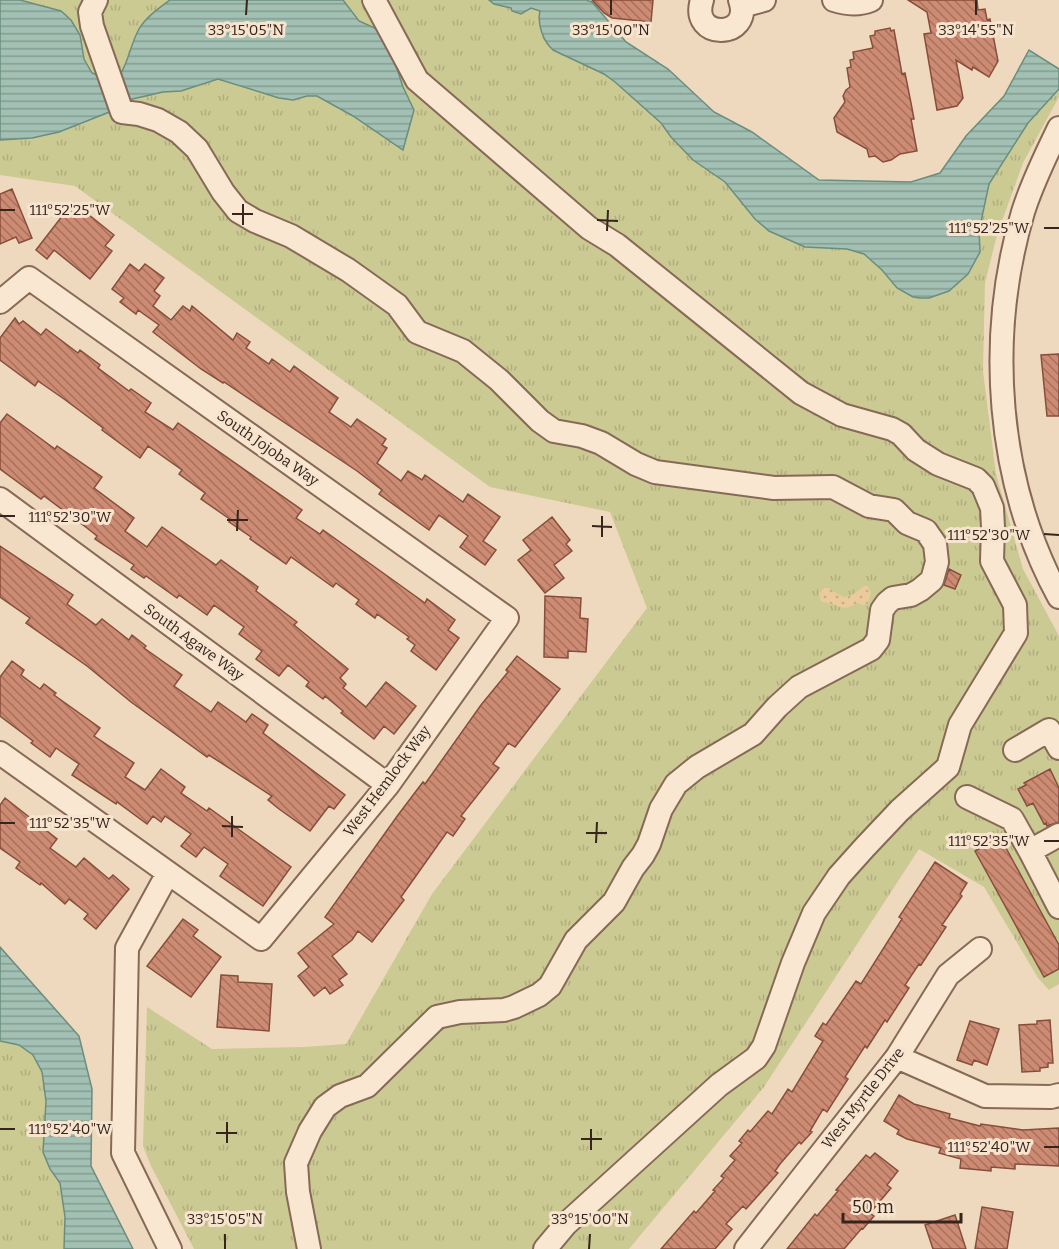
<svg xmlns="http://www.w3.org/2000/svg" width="1059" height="1249" font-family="Bitter,serif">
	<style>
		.grass { fill: url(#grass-tufts) }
		.sand { fill: url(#sand-dots) }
		.water { fill: url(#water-rules); stroke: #698e7f; stroke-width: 1.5 }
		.building { fill: url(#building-back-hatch); stroke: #874e3c; stroke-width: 1.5 }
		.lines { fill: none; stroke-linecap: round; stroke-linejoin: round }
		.minor-casing { stroke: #876957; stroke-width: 26 }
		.minor { stroke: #f9e7d2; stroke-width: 22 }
		.ticks { fill: none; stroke: #36251c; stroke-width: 2 }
		.labels { text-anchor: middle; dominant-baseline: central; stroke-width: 6; stroke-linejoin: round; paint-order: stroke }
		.street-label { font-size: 15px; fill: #36251c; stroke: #f6e4ce }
		.ticks-label { font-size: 15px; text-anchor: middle; fill: #36251c; stroke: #f6e4ce; stroke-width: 6; stroke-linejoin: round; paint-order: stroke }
	</style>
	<defs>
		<pattern id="grass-tufts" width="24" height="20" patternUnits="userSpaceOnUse" patternTransform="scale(1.5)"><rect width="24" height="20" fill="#ccca93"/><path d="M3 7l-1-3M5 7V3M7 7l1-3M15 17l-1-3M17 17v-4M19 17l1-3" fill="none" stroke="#b0ad7e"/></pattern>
		<pattern id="sand-dots" width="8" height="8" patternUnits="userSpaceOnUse" patternTransform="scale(1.5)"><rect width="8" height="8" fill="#ebca9b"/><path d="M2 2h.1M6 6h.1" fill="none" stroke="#caad85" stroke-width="1.8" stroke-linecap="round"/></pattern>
		<pattern id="water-rules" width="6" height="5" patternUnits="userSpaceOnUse" patternTransform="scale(1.5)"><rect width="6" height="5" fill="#a2c0b3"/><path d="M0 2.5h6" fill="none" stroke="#859c91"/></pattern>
		<pattern id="building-back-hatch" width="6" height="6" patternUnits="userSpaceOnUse" patternTransform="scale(1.5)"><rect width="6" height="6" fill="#cd8b73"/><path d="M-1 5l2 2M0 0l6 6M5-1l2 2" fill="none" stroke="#a7715e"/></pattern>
	</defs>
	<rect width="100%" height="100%" fill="#eed9bf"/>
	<path class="grass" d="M0,0H586L592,2L626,42L668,69L714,112L752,132L819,180L911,182L940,174L966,136L1004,96L1029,50L1059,69V97L1023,163L997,235L985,283L983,371L996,474L1023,569L1059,636V984L1049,990L1038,978L984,887L919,849L764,1087L629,1249H194L151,1166L143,1146L147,1007L212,1049L304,1047L346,1044L432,894L647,608L610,512L490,487L75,186L0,175Z
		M0,947L79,1036L92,1089L91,1166L133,1249H0Z"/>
	<path class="sand" d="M864,586H868L871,592L868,603L864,605L857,603C840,614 838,602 821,602L819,593L824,588H828L843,597L852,595Z"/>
	<path class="water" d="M0,0H20L61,11L71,20L80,35L84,59L92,73L104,78L121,73C129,60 131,43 139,29C146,17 159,8 170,0H343L359,21L377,29L388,41L403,87L414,110L403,150L353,116L317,96H307L293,100L279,98L218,79L181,91L163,92L128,100L112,111L59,132L32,138L0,140Z
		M489,0H586L592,2L626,42L668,69L714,112L752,132L819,180L911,182L940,173L966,136L1004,96L1029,50L1059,69V89L1028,123L989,184L979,231L980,252L968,274L949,291L929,298H920L913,297L897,288L882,270L864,254L847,249L805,247L769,231L755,219L725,182L693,160L671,137L661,123L615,82L604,74L553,50C543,41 537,24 540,11L531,8L521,14L512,11L511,8L494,4Z
		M0,947L79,1036L92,1089L91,1166L133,1249H64L65,1217L60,1183L50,1169L43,1152L46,1101L42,1072L33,1055L19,1045L0,1041Z"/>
	<path class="building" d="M592,0H653L651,22L612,18L604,13Z
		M908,0H977L978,10L985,9L987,20L990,19L998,61L989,77L973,67L972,70L956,60L963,98L957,106L937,110L924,34L931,33L927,12Z
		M890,28L891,31L894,30L902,74L905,73L911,103L914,119H911L917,151L900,154L891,160L883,162L875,156L869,157L867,149L837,132L834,118L845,102L843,96L846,90L850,87L847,68L851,67L850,60L854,59L853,52L873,48L870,36L875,35V31Z
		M12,189L32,238L19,243L16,237L0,244V194Z
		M73,202L114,235L105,246L112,251L90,279L54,250L47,259L36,250Z
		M130,264L139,271L145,264L164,278L154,291L160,296L153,306L171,320L183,306L190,311L192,306L233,340L237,333L250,342L246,348L269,364L272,359L290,372L294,366L338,398L329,412L351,427L357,419L386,439L382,445L387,448L377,463L401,481L408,471L422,480L425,475L463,502L468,494L500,517L483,541L496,550L485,565L460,547L468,536L439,515L429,530L379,494L382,490L357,471L224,382L223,383L201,369L153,332L159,325L138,310L136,314L120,302L124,298L112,289Z
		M15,318L19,324L23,321L41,335L46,329L78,353L80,350L100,365L98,368L129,391L131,389L151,403L145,412L173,430L178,423L302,510L296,518L320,534L323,530L425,603L427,599L455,620L448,630L459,638L436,670L411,651L415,645L407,639L409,637L377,614L375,618L356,604L359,600L336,583L333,587L291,557L286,564L250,539L251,537L229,522L231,520L201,499L205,493L179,474L182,470L148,446L140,458L102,430L103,428L64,399L38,381L35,386L0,360V338Z
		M1059,354V416H1047L1041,355Z
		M7,414L55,449L57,446L102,477L94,488L134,518L125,531L147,547L162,527L216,565L221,560L258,587L256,591L297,622L294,625L348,669L340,678L346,684L343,688L366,707L386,682L416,706L394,734L384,726L374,739L341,713L343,711L325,696L323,699L306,686L309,682L288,665L279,676L256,659L262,651L239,634L244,627L214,605L207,615L179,595L177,598L146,576L144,578L131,569L134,565L95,539L97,536L87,528L44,496L41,499L0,469V423Z
		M552,517L570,540L566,544L572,551L554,565L564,578L545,593L518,560L531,550L523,540Z
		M0,546L73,595L67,604L96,625L102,619L129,640L132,635L146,646L144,648L182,675L174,686L211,712L218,702L246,722L252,714L268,725L263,733L345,795L334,809L329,806L310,831L279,809L268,800L272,796L209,755L207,757L131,702L87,666L26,623L30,618L0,597Z
		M949,569L961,575L955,589L944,585Z
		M545,596L581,598L580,618L588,619L586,652L568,651V658L544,657Z
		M517,656L560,689L515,747L508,743L493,764L499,768L461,816L465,819L453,836L447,832L401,897L404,900L372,942L358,931L352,940L332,956L347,974L339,980L343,985L330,994L325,987L314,996L298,976L309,967L298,953L334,924L325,917L398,815L423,782L425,784L481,705L508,672L506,670Z
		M12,661L24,670L21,675L40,689L44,684L56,693L54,695L100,728L94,736L134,763L125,777L145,790L161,769L185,787L181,793L207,811L209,808L291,867L263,906L220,876L228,864L204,847L196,857L181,846L191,834L165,816L161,822L153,816L147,824L117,802L116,804L72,775L79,764L56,748L50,757L31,743L33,741L0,716V677Z
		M1050,769L1059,788V822L1047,826L1046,823L1044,824L1033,803L1027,806L1018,789L1026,785L1024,783Z
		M5,798L57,839L50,848L76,867L84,858L109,879L113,875L129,889L96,929L84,919L88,914L69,899L65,904L41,883L40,885L16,868L20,862L0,848V805Z
		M1000,837L1059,945V969L1044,977L975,851Z
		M935,862L967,883L960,894L962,896L942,925L946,927L921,965L919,964L905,985L909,988L887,1022L885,1020L867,1048L865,1046L845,1077L848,1079L827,1112L823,1109L810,1131L812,1132L801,1144L799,1142L780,1164L775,1171L778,1173L746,1209L743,1206L726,1224L732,1229L715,1249H661L694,1211L696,1213L715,1191L713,1190L724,1178L721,1176L735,1160L730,1156L742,1143L739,1141L748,1130L750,1132L768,1111L772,1114L788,1089L792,1092L823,1041L815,1036L823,1023L826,1025L856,981L861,984L902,919L899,917Z
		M183,919L198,930L193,936L221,957L191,997L147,966Z
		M221,975L238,976V982L272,984L269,1031L217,1027Z
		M1050,1020L1053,1063H1048V1067L1040,1068V1071L1022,1072L1019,1025L1037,1024V1021Z
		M970,1021L999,1029L987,1065L974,1060L972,1065L957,1060Z
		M899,1095L914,1104L950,1114L949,1118L980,1126L981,1124L1023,1130L1059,1128V1166L1015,1164V1169L991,1167V1171L960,1168L961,1159L939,1153L941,1148L907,1139L897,1134L899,1130L884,1121Z
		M875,1153L898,1171L887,1185L891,1188L870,1213L874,1216L863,1229L862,1228L844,1249H787L815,1214L817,1216L838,1191L836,1190L866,1155L870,1158Z
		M982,1207L1013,1212L1007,1249H975Z
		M955,1215L966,1249H933L925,1225Z"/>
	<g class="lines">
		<g class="minor-casing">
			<path id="minor" d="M96,0L90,12L92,26L122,112L139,114L158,120L179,132L197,149L223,192L238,211L255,221L291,236L348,270L397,305L417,332L463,351L499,380L540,421L554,431L582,436L601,443L636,464L655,472L774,488L833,487L869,506L894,510L907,523L926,531L935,544L937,562L932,580L920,590L911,595L893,598L887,603L882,610L878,640L871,649L799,687L777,707L753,734L697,767L676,784L661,809L649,844L643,855L633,868L614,902L576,940L550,986L539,995L514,1007L504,1010L460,1012L437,1017L367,1086L340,1096L325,1107L310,1131L296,1163L298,1192L309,1249
				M374,0L417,80L589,228L617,245L801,393L842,415L892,429L901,434L916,450L938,464L976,479L983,486L992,508L993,527L992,561L1015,605L1016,633L960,725L948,767L900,810L865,847L839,876L814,913L793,963L764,1046L756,1058L719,1085L566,1224L545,1249
				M702,0C689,41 754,39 740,0
				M834,0C846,4 859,5 871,0
				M742,6L764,0
				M1059,128C1046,155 1032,183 1023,212C986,338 996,481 1059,597
				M0,302L29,278L507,618L388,785L261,939L0,753
				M0,499L388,785
				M1015,750L1049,730L1059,748
				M967,797L1012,819L1030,851
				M1059,835L1030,851L1059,907
				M168,873L127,948L123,1153L170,1249
				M897,1057L985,1096L1051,1097L1059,1095
				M746,1249L897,1057L948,975L980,949"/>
		</g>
		<use href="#minor" class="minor"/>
	</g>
	<path class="ticks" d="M246,15L247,0M611,15V0M976,15V0M0,210H15M232,214H253M597,220L618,221M243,225V204M1044,228H1059M607,231L608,210M0,516H15M227,520H248M592,526L612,527M237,531L238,510M1044,534L1059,535M602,537V516M0,823H15M222,826L243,827M586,833H607M232,837V816M1044,841H1059M596,843L597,822M0,1129H15M216,1133H237M581,1139H602M227,1143V1122M1044,1147H1059M591,1150V1129M225,1249V1234M589,1249L590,1234"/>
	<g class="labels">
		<g class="street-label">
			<text transform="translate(268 448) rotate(35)">South Jojoba Way</text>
			<text transform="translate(194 642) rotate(36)">South Agave Way</text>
			<text transform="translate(387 781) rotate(-53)">West Hemlock Way</text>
			<text transform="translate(863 1098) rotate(-52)">West Myrtle Drive</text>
		</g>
	</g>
	<g class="ticks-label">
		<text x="246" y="35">33°15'05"N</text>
		<text x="611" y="35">33°15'00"N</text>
		<text x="976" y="35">33°14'55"N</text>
		<text x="70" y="215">111°52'25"W</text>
		<text x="989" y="233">111°52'25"W</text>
		<text x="70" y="522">111°52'30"W</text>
		<text x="989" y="540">111°52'30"W</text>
		<text x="70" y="828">111°52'35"W</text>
		<text x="989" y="846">111°52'35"W</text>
		<text x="70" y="1134">111°52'40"W</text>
		<text x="989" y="1152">111°52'40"W</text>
		<text x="225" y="1224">33°15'05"N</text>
		<text x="590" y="1224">33°15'00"N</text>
	</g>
	<path d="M843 1213v9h118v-9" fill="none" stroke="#36251c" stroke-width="3"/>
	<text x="852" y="1213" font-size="18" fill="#36251c" stroke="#f6e4ce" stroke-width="4.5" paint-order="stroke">50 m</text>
</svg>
